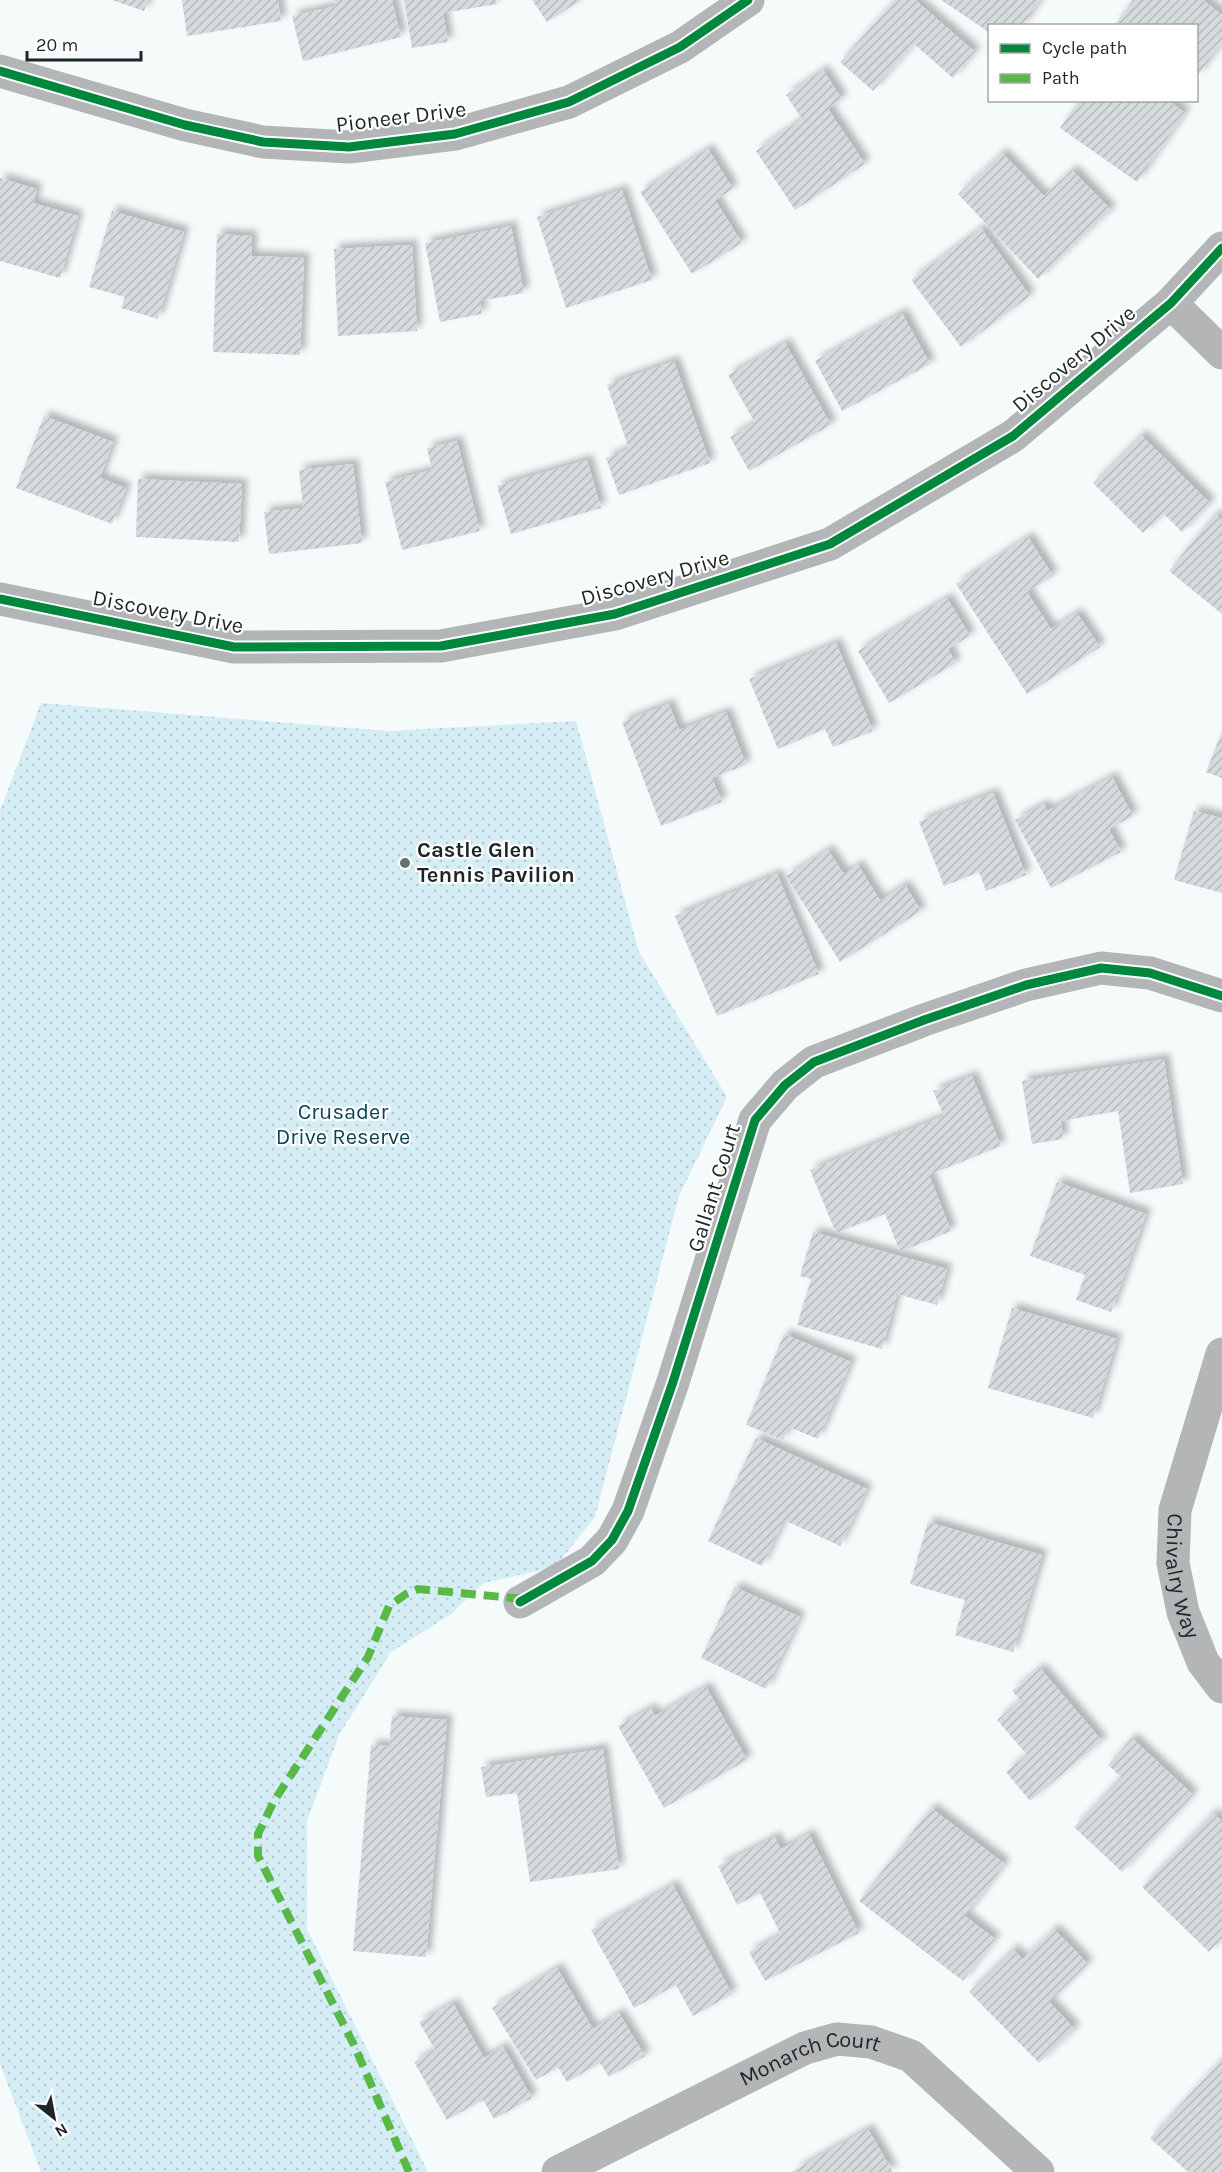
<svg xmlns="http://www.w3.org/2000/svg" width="1222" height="2172" font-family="Karla,sans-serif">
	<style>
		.grass { fill: url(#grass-dots) }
		.building { fill: url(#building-hatch); filter: url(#shadow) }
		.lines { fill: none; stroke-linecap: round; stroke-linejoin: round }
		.minor { stroke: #b3b5b6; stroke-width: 33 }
		.tertiary { stroke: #b3b5b6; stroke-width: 33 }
		.quiet { stroke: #58b947; stroke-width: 8; stroke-dasharray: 15 8; stroke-linecap: butt }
		.cycleway-casing { stroke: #fff; stroke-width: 13 }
		.cycleway { stroke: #00873e; stroke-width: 9 }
		.poi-dot { fill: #6a7072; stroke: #fff; stroke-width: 2 }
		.labels { text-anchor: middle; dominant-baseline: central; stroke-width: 4.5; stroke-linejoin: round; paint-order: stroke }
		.street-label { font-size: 22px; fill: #1f2629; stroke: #fff }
		.poi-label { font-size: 22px; font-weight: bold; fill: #1f2629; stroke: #fff; text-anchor: start }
		.park-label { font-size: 22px; fill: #0a4654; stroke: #fff }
	</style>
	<defs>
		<pattern id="grass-dots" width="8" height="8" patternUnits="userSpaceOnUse" patternTransform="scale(1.5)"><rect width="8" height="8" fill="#d5edf4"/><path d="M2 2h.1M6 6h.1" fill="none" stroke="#b6cbd1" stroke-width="1.8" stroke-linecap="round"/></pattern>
		<pattern id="building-hatch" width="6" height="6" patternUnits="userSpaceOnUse" patternTransform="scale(1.5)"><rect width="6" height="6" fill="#d5dbdd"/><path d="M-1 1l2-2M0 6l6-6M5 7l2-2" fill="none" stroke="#b6bcbe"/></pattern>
		<filter id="shadow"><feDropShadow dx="5.5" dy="-5.5" stdDeviation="3" flood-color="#0004"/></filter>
	</defs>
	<rect width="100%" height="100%" fill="#f5fafb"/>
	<path class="grass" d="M41,703L388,731L576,721L639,952L727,1097L679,1196L595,1517L555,1567L484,1583L451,1614L391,1652L339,1735L307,1821V1929L428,2172H41L0,2064V811Z"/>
	<path class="building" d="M112,0H148L144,11Z
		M182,0H278L281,21L187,36Z
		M334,0H392L401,37L303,61L292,16L336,6Z
		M404,0H496L497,4L443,13L448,42L412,48Z
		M532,0H581L547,22Z
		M895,0H915L975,52L953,78L914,44L873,91L840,62Z
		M941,0H1040L1023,26H990V33Z
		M1133,0H1203L1222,15V43L1196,78V26H1114Z
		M823,70L842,99L828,109L865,164L795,210L756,151L802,119L786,95Z
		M1080,100H1168L1185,113L1137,182L1060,128Z
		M708,149L733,189L715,200L742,243L692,274L640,192Z
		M1002,153L1044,196L1072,170L1111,210L1038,279L958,194Z
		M0,178L37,189L33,203L78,216L60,278L0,261Z
		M622,190L652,280L566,308L537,217Z
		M112,211L184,232L158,319L121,308L125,297L89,287Z
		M511,226L524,293L480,301L482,314L440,322L425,243Z
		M981,228L1030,296L961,347L911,280Z
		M217,234L252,236L251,256L304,258L300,355L213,352Z
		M412,245L417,331L338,336L334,249Z
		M902,313L930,364L842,411L815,361Z
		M785,343L831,425L749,471L730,437L755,423L728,375Z
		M674,361L710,463L619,495L606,458L629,449L607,385Z
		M44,416L113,442L100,478L126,488L112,524L16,488Z
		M1141,435L1210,503L1182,532L1163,513L1143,533L1093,483Z
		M457,441L480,531L402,550L385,482L432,470L427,448Z
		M587,460L601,508L511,534L497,486Z
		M353,464L362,543L269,554L264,512L303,508L299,470Z
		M138,479L242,484L239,542L136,537Z
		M1215,514L1222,520V614L1169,571Z
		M1028,537L1053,576L1027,592L1051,629L1077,613L1100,647L1027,694L956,584Z
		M947,598L970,636L948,649L956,663L889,703L858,651Z
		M836,643L873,731L833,747L825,729L778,749L749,679Z
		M669,704L679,730L726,712L746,765L712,778L722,802L661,826L622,722Z
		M1222,732V778L1206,772Z
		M1112,777L1133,816L1109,829L1121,852L1051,888L1015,820L1044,804L1047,811Z
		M993,793L1026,875L986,891L979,872L944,886L919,822Z
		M1194,811L1222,818V893L1174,880Z
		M828,850L844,874L858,865L880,900L905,885L921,911L840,962L786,876Z
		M777,874L819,974L717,1016L675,916Z
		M1164,1059L1183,1184L1130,1193L1118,1111L1061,1121L1063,1139L1032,1144L1022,1081Z
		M972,1076L1001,1146L929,1175L951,1231L900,1252L885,1214L836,1233L810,1170L944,1116L933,1091Z
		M1057,1182L1146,1214L1111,1312L1076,1300L1085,1275L1030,1256Z
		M813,1232L947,1269L937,1305L897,1294L882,1349L797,1325L811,1279L800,1276Z
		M1012,1308L1117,1339L1093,1418L988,1388Z
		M784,1334L851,1362L818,1439L789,1427L783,1440L746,1425Z
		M756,1438L867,1489L840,1546L784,1520L762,1566L708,1541Z
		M928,1522L1042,1555L1013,1652L955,1635L965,1600L910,1584Z
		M735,1587L800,1617L766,1689L701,1658Z
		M1040,1668L1102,1741L1030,1801L1006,1772L1027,1755L997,1720L1020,1700L1012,1691Z
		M706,1687L747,1760L664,1808L618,1726L651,1708L655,1716Z
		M392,1716L447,1720L426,1957L353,1951L371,1745L389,1746Z
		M1132,1738L1193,1795L1122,1872L1074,1827L1121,1777L1108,1765Z
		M603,1749L619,1869L530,1882L517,1793L486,1797L481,1767Z
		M931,1808L1005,1864L965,1916L995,1939L963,1981L859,1901Z
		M1213,1813L1222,1821V1938L1209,1952L1142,1887Z
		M809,1834L859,1933L765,1981L749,1952L781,1935L760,1893L737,1905L718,1866L775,1837L781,1849Z
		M673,1885L732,1994L693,2016L676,1985L634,2008L591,1930Z
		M1054,1929L1088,1964L1049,2002L1075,2029L1039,2063L969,1992L1013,1949L1023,1959Z
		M557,1968L593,2029L619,2013L645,2056L609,2077L600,2063L567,2082L558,2067L536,2080L492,2008Z
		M453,2003L484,2058L503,2047L532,2098L494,2119L483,2100L447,2120L414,2062L435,2050L419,2022Z
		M1222,2059V2172H1188L1150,2138Z
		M868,2129L893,2172H791Z"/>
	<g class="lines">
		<g class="minor">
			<path d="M0,71L185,125L263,142L349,147L455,134L569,102L680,47L748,0"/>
			<path d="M1171,303L1222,353"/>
			<path id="s1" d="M1222,1354L1175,1510L1173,1563L1183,1612L1203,1662L1222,1687"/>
			<path d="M520,1602L592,1561L612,1540L628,1511L673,1382L755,1120L785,1085L814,1062L924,1020L1026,985L1101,968L1150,973L1222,996"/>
			<path id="s2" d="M558,2172L805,2048L837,2039L871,2042L911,2056L1038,2172"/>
		</g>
		<path class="tertiary" d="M0,599L234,647L441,646L615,614L830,544L1013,436L1171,303L1222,248"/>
		<path class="quiet" d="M409,2172L354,2045L258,1856V1834L274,1801L368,1657L389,1606L406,1594L418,1589L524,1599"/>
		<g class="cycleway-casing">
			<path id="cycleway" d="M0,71L185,125L263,142L349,147L455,134L569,102L680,47L748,0
				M0,599L234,647L441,646L615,614L830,544L1013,436L1171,303L1222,248
				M520,1602L592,1561L612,1540L628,1511L673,1382L755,1120L785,1085L814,1062L924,1020L1026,985L1101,968L1150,973L1222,996"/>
		</g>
		<use href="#cycleway" class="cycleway"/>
	</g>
	<circle class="poi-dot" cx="405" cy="863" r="6"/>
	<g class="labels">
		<g class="street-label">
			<text transform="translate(401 117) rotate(-7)">Pioneer Drive</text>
			<text transform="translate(1074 359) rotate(-40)">Discovery Drive</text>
			<text transform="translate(655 578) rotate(-16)">Discovery Drive</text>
			<text transform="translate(168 612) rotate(11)">Discovery Drive</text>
			<text transform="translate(714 1188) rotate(-73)">Gallant Court</text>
			<text stroke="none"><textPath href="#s1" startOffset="230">Chivalry Way</textPath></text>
			<text stroke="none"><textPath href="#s2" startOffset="279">Monarch Court</textPath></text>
		</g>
		<g class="poi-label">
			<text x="417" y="850">Castle Glen<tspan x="417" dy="25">Tennis Pavilion</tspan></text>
		</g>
		<g class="park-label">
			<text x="343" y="1112">Crusader<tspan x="343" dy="25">Drive Reserve</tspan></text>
		</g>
	</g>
	<rect x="988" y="24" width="210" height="78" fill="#ffffff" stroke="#a5a8a9" stroke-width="1.5"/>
	<rect x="1000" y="44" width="30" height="9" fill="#00873e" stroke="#a5a8a9" stroke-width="1.5"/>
	<text x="1042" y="54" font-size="18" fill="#1f2629">Cycle path</text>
	<rect x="1000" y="74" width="30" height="9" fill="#58b947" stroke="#a5a8a9" stroke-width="1.5"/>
	<text x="1042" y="84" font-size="18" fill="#1f2629">Path</text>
	<g transform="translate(54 2118) rotate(149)" stroke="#ffffff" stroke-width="4.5" paint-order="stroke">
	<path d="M0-4.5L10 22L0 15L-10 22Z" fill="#1f2629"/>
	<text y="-9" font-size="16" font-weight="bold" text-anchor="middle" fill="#1f2629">N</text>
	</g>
	<path d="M27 51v9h114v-9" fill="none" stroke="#1f2629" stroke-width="3"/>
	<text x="36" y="51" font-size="18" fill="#1f2629" stroke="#ffffff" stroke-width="4.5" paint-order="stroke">20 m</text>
</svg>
